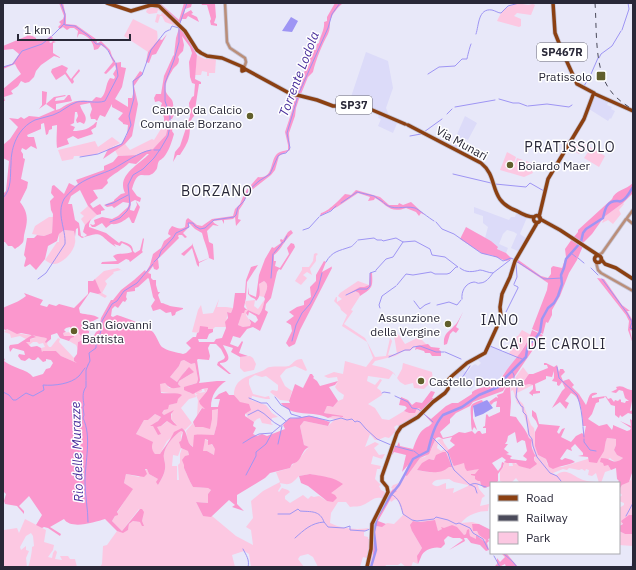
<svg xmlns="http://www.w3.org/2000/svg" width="636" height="570" font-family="'IBM Plex Sans',sans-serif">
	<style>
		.built { fill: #dcdbf9 }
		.green { fill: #fcc8e2; fill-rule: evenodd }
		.forest { fill: #fb97cd; fill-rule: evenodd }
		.water { fill: #9e95f4 }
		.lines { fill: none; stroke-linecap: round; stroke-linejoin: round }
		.stream { stroke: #9e95f4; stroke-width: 1 }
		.river { stroke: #9e95f4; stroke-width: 2.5 }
		.minor-casing { stroke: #c6c5d6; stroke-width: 4 }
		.major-casing { stroke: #c6c5d6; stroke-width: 5 }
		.minor { stroke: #ba8e79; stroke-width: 2.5 }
		.major { stroke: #8b4012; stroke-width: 3.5 }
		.rail { stroke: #4a4a5a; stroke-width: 1; stroke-dasharray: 5 5; stroke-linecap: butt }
		.poi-dot { fill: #615f2c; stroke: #fff; stroke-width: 1.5 }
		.labels { text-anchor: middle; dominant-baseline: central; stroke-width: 3; stroke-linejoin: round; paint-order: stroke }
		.shield { fill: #fff; stroke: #696874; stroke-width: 1 }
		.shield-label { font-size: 11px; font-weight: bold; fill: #292838 }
		.poi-label { font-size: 12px; fill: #292838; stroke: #fff; text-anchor: end }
		.street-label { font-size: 12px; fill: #292838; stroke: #fff }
		.water-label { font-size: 13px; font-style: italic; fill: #482e9b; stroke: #fff }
		.quarter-label { font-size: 14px; letter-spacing: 1px; fill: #292838; stroke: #fff }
	</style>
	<rect width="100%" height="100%" fill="#e8e8f9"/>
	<path class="built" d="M366,52L388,61L393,88L386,108L390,118L398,121L393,133L378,126L381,119L378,118L380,113L365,107L348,106Z
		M597,96L609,101L607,105L612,107L611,109L615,111L611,119L610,118L608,121L589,109L594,97Z
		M465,116L477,123L468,140L464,138L457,152L451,148Z
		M474,207L509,220L511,217H515L516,214L520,212L528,215L520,234L527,239L520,252L511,248L517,234L514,232L507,230L503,234L499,244L508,248L506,253L499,250L491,241L485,238L488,227L483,223V216L474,213Z
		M490,346L517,358L499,379L486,386H484L479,383L475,385L471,390L454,376L462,369L467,373L472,366L475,364L478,366L481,363L478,360L486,356Z"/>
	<path class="green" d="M517,3L528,5L533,4L535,5L531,15L517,13L514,16L521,19V26L519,27L497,21L501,13L504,9Z
		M151,6L160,7L182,28L165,22L162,16H160L158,23L155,22L157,14L161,15L162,12L158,10L157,13L149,14L146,12L148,7Z
		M133,19L157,31C159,43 156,44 148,52L124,36Z
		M197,55L205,59H216L215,73H209V76H207V72L202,71L201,75H195Z
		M164,124H168V126L166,135L153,149L145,151L137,155L118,156L115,150L125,144L130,150L152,139L154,140Z
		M112,137L120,143L100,153L99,152L97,154L89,156H74L73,159L62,161L58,150L95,141L98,147Z
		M579,142L584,145L585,144L605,156L599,167L584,158L588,152L583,149L579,154L569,148L572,143L577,146Z
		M507,152L516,157L514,163H515L517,158L523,160L521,165L518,164L517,165L522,167L526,161L532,163L530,166L533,173L524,177L500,170Z
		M623,203L624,204L619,210L621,214L613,224L608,220L602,223L604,217Z
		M88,206L97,215L85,225L81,219L84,216L80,213Z
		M49,217H53L52,233L44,236L32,234L35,226Z
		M64,230L74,231C74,235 76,239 75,243C74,252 62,264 54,264C50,264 48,262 45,260L57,242H59V234Z
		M316,253L318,254L316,256V261L310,269L312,275L307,272L303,275L307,278L308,277L301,285L295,281L302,270V267H309L313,261L314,254Z
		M118,268L126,273L121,270L113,272L114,273L105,281L107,284L102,293L107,296L105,298L98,294L100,293L95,279L104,271Z
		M264,281C270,285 266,291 264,297L259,296L260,291L259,284Z
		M358,281L369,285L349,293L355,291L359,293L360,296L351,310L353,311L344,324L365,338L375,357L386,356L390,338L392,341L388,355L397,354L394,335L390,333L391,330L399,335L405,344L419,337L427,345L416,346L410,351H404L395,356L375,361L372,365C380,367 392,368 396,376L393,373L389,379L368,376L367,381L375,385L380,379L382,380L377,388L381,391L382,395L368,404L375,408L382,419L389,420L404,411L409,413L416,408H419L423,412L400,427L397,425L394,427L396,431L389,438L385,437L378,440H375L370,434L365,447L375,442L379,444L374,448L379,455L385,454L382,459L373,456L371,464L381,466L380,469H377L375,479L381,485L379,486L381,490L387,493L384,499C374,495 371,502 363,505C360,507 354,506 350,507L346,502H338L331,513L330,523C342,529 356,530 369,528L364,532V536L368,537V539H371L373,547V555C379,548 372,535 376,526C379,527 384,526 387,523L394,524L403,515L398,501L395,499L391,502L390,500L396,490L391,488L393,485C399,484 401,481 404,475L407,476L420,458L425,457L432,448L435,440L438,443L437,448L441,451L445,449L437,440L442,438L444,443L449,450L448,451L451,455L452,464L464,463L474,470L477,468L480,469L475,476L480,481L481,485L479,484L478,485L479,489L485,496L482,498L480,506L489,504L488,511C479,511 468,514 461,523L472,522L479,524H472L474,530L477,531L486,540V542L476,535V540L470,536V532L464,535L452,525L438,531L434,520L420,522L413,521L412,531L422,548L418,554V564L413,562L411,567H406L401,563L398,565H386L385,567H368L370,559L363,557L360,567H318L313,557L308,554L300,556L298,559L304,567H251L249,554L244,551L232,555L235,567H100L102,564L103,546L107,545L117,531L123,532L128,530L129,524L133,521L140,522L142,521L143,512L139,509L122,531L112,521L132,489L124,483L126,474L139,477L147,469L149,474L158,479V485C162,478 166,472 165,464C165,461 163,457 164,454C165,446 174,435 181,431L183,432L181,435V448L178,456L173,455L172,466H177V480H179L178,465L180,463V454L182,448L188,451L189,455L184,468C187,474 189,481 193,487L208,488L211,490L208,494V503L196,502L203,516H212L236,536L253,545L251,530L246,527L253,518L251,501L263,491L280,482L276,472L290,468C293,463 296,462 300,458C303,454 305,451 309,447L304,445L300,426L304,421L328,426L335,419L328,418L333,416L342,417L324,413L327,406H329L333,407L338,401L343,399L344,395L338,391L335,387L338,381L337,377L328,378L324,376L334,372L343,374L345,361L366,367L373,358L367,342L342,326L347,315L341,310L340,307L334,301L336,297H337V302L342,299L338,296L340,293ZM446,452L451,465C441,474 429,473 417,470L431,459L434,460ZM310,474L330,478L331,493L327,501L319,496L314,497L311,496L308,499L303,495L290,503L285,499V496L290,492L288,490L282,488L279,492L278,491L281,486L280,483C291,486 292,483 299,476ZM449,479L454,482L468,485V486L453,493L454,488L446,489V483C441,484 438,489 432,484C435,478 442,480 449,479Z
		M219,299L217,307H226L233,308L231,313L227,312C228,318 225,321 226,327H215L213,329C205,328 199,334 192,332L198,310L201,305L203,314L213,313Z
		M265,299C263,305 263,310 259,315L248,310L246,315L251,323V326L243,327L238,325L242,312L247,309L245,303L246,301L255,300L254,306L258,309Z
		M7,329C19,336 33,334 46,338L47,339L46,343L48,342L47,344L49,347H51L58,338L60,339L59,342L74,358V361L77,362V363L61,356L56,351L42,352L41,348L45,347L43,343L39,344L37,342H33L29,345L27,344L26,342L30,339L35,338L31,337L25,341L26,339L20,336L11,338L10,334L4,332Z
		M72,329V331L76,330L83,337V340L78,342V349L76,345L69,341L71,338L64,336L63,333L69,332Z
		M522,330L531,335L517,358L509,354L517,336H518Z
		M250,356L253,358L256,364L254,370L244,372L240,368V357Z
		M302,359L307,370L306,371L295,366L286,369L280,376L285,386L292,391L289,401L280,400L270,392L272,390L277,391L278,390V385L266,376L262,377L255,375L249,379V384L253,394L265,397L269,396L270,399H266L252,396L251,400L266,405L272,413L278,417L272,418L271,423L273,425L262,423L260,418L257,419L254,422L247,417L248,415L245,414L248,412L234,395C234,378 249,376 262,371C265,370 267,367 270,367C275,366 285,367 289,366C294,363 294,359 302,359Z
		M184,360L191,364L195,363L198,379L197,383L190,385L187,390L190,393H195L196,397L189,399L181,408L192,423L185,430L182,428L167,441L160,454H155L152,451V445L136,434L144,420H148L155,414L161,417L153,426C160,428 163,425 167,421L173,425L175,423L171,419L172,412L164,415L162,413L169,405L176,403L177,394L161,392L159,383H165L169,388L181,387L178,384L179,381L191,374L186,370L177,382L170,377L179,366L181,361Z
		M403,363L432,372L433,380L424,389L414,388L413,383L405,385L400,382L397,378L402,369Z
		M523,367L529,375L522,382L521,385L522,386L529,384L533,385L517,393L518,399L523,404L531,425L534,428L538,455L546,459L547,464L557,467H562L600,455C605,450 604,444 607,438L616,439V445L614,450L617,455L623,458C618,462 615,463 610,458L603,463L608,465L611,470L605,472L601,483H521L522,482H519L516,478L511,483H501L502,482L500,481V471L504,466V462L509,463V466H513L512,462C514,463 527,468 530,469L536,462L534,460L535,454L533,451V448L527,431L528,428L524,415L520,405L517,403L513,390L511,391V384L507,385L515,378ZM569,468L579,470L582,469L585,471L586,469L589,470L588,475L592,476L596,473L599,483C594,481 588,482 583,480C572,476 567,467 556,475L553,473L563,469L567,470Z
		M208,388L202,398L205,409L201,408L197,416L198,400L196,395L198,394H196L195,391L202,389V391L198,393L205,392L204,389Z
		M212,409H218L217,424L214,435H203L195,439L194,447C186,443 188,438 186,431L193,423L195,427H203L212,419Z
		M204,439C211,441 214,449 220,453L226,447H227L230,455L225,461L207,451H203Z
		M633,470V515L619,526V508L624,505V503L619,501V498L622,495L620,493L619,490L622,485L631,480Z
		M3,513L4,516V530L17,528L19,533L25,519L46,530L44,542L54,545L53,550L48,557L52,558L53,553L55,550L57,552L55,559L62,560L60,556H68L70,559H75L77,567H28C30,563 32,552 32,547L34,546L33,536L31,533L26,536L20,547L21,550L26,546V550L29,551L26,558L27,567H3Z
		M619,531L625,534H633V546L619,545Z"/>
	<path class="forest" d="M59,3H63L66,16V24L76,25L96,39L97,43H98L101,41L110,50L112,56L115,61V63L121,62V67L126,68L122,87L115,99L128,107V98H132L133,94V81L140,71L143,73L134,86L138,104L132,136L125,144L103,159L108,149L121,144L127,135L128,125L123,124V123L118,119L123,113L112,107V104L105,117L100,115L97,121L95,119H91L90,115L92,109L90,103L80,105C82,113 89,116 84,124L80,122L77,123L76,120L78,116L77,112H75L74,123L70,125L75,127L73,131C82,131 90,129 96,122H97L96,127L91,130L93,134L78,139L73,136L67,139L69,144L57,148C56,140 57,133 57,125L52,126V129L49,130L48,134L46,135L44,123L41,124V129L27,135L28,137H34L37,149L31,146L26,150L22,148L21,151L23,154V158L25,159L21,179L28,182L27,188L20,202C28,212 28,220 25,231C22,242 27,241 15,249L12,246H8L5,242H3V194L6,191L9,161L3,158V145L10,139L18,127L9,118L18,119L21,117L24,119L29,116L39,117L55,110L46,104L39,109L42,105V91L47,92L46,104L54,97L65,95L66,96L56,98L55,101L64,100L68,95H70L72,101L56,104V110C61,109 63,106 68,104C74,100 84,100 92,101L96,97L101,98C107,93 105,84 110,78L114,79L115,77L113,74L116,69L115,65L106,74L104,73L113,62L108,50L101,45L98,49L94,50C94,42 87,34 79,34L77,38L78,31L74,28H70L67,30L63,27L60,29L58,27L61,24L59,22L63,19L64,16Z
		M151,3L161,4L179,20L184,3H192L191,7L185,9L184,14L191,10L193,13L191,14L197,17L199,22L188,16L186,19H182L180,24L160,5Z
		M201,3H214L215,4L216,17L214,23L217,24V26L211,25L210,21L211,19L207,5H202Z
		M335,3H343C338,7 332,14 330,21C330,25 330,30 328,34C322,45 316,59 313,72L308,77L301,94L296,93L311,55L310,50H316L317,44L319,43C320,36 325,29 324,22L327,21V17Z
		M179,28L183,30L197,55L195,79L201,82V84H199L194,116C188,122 191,130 189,137C188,143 183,150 180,155H177L173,162L175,152L180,146L190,116L189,103L192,97L194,96L195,84L192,83L190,77L189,62L192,53L190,47L182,36L184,45L183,51L180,54L178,57L179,59C179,66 174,66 172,71C168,77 164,86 166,92C167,95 170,97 172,100C174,104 173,110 174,115L172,119H170L174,125L172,131L174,134C172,141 169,151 164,157C162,159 160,160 159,161C157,164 158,168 156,170C146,184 139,163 132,189L137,196L141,198L140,202L135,200L131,202L130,210L134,211L137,205L136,201L140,207L134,223H132L129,217C123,221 119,225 111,224L106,228L102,223L95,227H92L90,224L93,225L95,224L94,220L102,217L112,219L118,216L128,207L129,203L123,202L114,208L112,206L107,207L104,205L114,201V200L121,194L125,193C116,175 140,164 149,154H147L136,164L129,163C122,170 113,174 107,180L108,183L102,189L93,190L98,198L90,204L93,208L100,204L105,210L101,211V214L97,215L88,206L80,190L71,196L68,204H72L75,220L79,223L81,236L84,237L87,235L83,232L85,225L91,219L89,224V227L106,233L119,243L121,241C127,243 133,244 133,251L135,253L140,250L143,238L144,239L142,251L143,252L130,262L129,260L126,259L118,264H101L102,262L117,261L113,256C119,252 126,255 132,252C131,246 126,245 122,243L120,246L114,244L116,247C98,236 105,230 82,238L78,235V228L76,229L75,237L74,231L64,230L59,234L57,241L48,246L45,259L36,270L30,264L25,267L24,266L26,258L24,255L27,238H34L37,235L44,236L52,233L53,214L51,210L50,201L54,197L51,193L52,186L54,185L64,194L69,183L75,186L78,184L76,180L104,170V166L113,162L118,156L137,155L145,151L153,149L166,135L168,126V124H164V118L161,106L162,103L159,101L155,102L154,98L156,94H161L164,76L173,56L174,55L176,38Z
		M25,32L36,38V40L44,41L51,36L53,38L49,42L51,43L53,41L56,42L53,43V53L61,58L54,56L41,65L36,71L34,77L29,82L25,83L21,81L18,86L11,91L13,94L4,97L5,101H3V89L21,74L17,68L15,64L3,69V67L12,64L19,54L13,49L3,50V46L27,36Z
		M167,34L156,54L152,55L149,63L146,62L148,52L159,39L162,40Z
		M62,65L68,68L66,72L71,79L79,69L80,71L73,79L74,82L72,84L65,74L56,80L51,72L52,69Z
		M295,96H300L296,108L295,116L289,133L290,150L279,156L275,170L271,175L248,193L243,204L239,210L238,219L241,220L236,226L235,217L233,219L224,220V224L222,220L213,221L214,223L219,226L213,225L207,231L209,242L213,244L214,260L209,258L199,263V267L197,265L192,248L184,256L181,254L192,245V243L199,262L209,258C208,249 204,242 202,233L195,229L189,223H188L189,227L183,233L187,237L185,238L182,235H179L178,236L179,238C172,245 165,252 158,259L159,268L157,270L154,269L153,266L148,273L151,274V278L153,280H156V285L158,292H160L158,295L161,303C164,303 167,305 170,306C173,307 179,307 183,308V309L176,312L175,315L172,316L171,312L166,313L160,309L153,311L151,306L155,300L153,297L149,279L148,278L138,287L135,288V291L127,292L126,297L127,299L125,302L123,301L118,308L115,306L112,309L111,316L113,317L117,315C129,319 144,324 153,332C157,337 160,346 162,347C167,351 176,352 183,354L186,353L191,348L186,343L193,337H196L197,333L199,332L200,326L208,327V329H213V332L209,334L207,339H198L199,342H214L216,339L222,338L226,328L225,322L228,318L227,312L231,313L233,308L235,293H245L246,280L251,267L258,265L247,282L246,298L244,307L247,310H245L244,313H242L238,325L243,327L250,326L251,323L249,319L255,323L258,320L256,316L249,312L248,316L246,313L248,310L259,315C263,310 263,305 265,299L264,297C266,291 270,285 264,281L259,284C260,290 261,297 256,301L255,299L251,297L248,294V287L249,294L256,297L259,275L265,259L272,247L274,248L281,243L280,240L281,239L283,240L288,232L291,230L293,233C291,235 289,236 288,238C283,243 280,251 274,255V261H276L275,266L280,268L289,254L287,248L291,243L294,244L295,247L281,270L279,269L277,272L271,298L266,304L265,310L268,312L260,331L253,327L247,329L240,338L233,336L230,344L238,347L242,341L243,342L239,353L248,356L240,357L231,352L233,348L223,345C226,352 235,362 220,363V364L231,374H229L217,365L218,362L224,359L225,357L221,349L216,344H210L208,348L210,356L209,360L198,359L197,360L200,380L199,383L217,381H226C217,387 211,395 211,407H218L220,399H214L219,394L226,391L229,395H234L240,402L249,404L251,410L245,414V416L254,422L253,426L256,428L253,434L257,436L262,434L267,436L285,429L283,425L289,418C296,419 301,417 308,416C316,416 323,420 330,422L328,426L304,421L300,426L304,445L309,447C307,448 305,449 304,451C300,457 300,462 292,464L290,468L270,473L265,478L237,495V504L244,511L232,507L235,505L229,500L211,517L203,516L196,502L208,503V494L211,490L208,488L193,487C189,481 187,474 184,468V465L182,460L185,456L189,455L188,451L181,448L179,442L181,441L183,432L181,431C174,435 165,446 164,454C163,457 165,461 165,464C166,472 162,478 158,485L156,482L158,479L149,474L147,469H145L147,474L144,477L126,474L124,483L133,489L117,512L118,514V515L115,516L112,521L122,531L140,509H142L144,512L142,521L144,526H142L140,522L133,521L129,524L128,530L123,533L117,531L105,519C95,522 71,530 64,519L50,527L61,534L60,536L48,528L44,527L42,528L36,525L42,515L29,496L19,506L24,511V514L17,506L5,504L4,501L6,494L3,491V358L5,359L4,361C12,368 27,369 33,377L43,374L46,369L50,368L53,363L51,360L46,359V361L43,362L38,357L35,360H32L29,358L25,361L21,360L18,356L19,354L25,355L24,351L13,348L10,352L9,347L10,345L18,344L32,335L36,337L30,339V342H26L31,347L37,346L41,348L42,352L43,351H56L61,356L77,363L74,361V358L77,354L78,342L83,340V338L76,330L72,331L70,327L66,328L64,330L66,332L63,333L64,336H74V337L71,338L69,341L60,338L57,333L51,335V339L46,343L45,342L47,339L46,338L21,333L17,334L7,329L6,330L3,329V308C11,304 19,302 26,296L24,293L43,300L40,305L47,307L49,304L56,306L59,304L74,308L88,294V281H93L95,279L101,293L98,294L90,292L79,308L80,313C87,315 93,314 99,318L87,324L86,330L89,331V333L86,334L90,344H93L94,341L92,339L96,332L99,330L101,318L111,300H113L121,290L134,280L145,270L146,272L150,265L153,254L161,248L164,241L171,236L168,234L169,230L172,226C178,228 179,230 185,227L186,220L188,218L197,225L202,226L212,219L233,216L235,209L240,204L245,192L258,177C273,179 270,163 276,155C279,151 284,151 288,150V145L285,132L292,111ZM184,360L191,364L195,363L198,379L197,383L184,387V390L193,394L202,389L208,388L207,391L199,401L200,404L205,409L202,408L193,422L195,427H203L210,429L212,419V410L218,409L217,424L214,435C207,435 201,434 194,435L193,447C185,442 189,433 182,428L174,432C171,439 164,448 160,454H155C152,450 151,447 153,442L136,434L144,420H148L155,414L161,417L158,421L150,426H153L158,435L161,434L157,427L161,426L167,421L173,425L177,426L171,419V414L174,410L164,415L162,413L164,410L168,409L169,405L177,403L178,399L182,395C177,392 167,394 161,393L160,384L165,383C170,389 173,389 181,387L178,384L179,381L194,372L189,367L182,375L177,382L170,377L179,366L181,361ZM205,439L208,440V445L212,444L215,449L214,455L207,451H203Z
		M633,183V193L623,203L604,217L592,234L582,244L573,238L578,232V230L612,199C615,190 626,190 633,183Z
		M356,190L380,197L389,205H398L399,203L403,205L411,202L425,215L421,213L419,216L416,212L406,208C390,214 386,204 375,198L374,200L368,201L370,197L358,193L337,207L320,216L321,213C328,212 340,199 345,194L351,195Z
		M466,227L491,241L498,247L497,249L506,253L512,259L506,261L491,255L483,254L460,239Z
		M572,239L583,246L577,260L569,273L560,296L552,310V315L548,323L546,322L543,334L532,329L547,290L548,283L518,263H516L517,259L541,276L548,278L551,274V268L553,266L562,268L566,257L565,249Z
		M324,261L326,262L322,272L331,267V266L332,268L300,330L295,344L289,347L286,343L292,331L291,325L286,322L294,316L289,312L297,307L304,305V301L311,297L310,287L316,281V275Z
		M370,273H372C373,288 372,288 360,296L359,293L355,291L346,295L360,287H364L369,285Z
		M597,278L604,279L622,305L630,311H627L633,321L632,327H633V331L630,330L633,344L628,330L629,321L626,315Z
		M463,312L456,327L459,329L456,333L453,331L450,334L447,344L444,345C443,333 448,333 454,326C458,323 460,317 463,312Z
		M532,330L543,335L515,376L507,384L503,391L473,402L470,406L456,413L450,419V423L440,432L443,438L452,436L459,432L465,433L472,431C471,426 471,422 471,417C470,404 470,404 482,400L483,402L473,407V418L477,430L474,427L472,431L475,434L478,431H480L482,434L486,433V428H483V427L485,426L486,415L487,414L489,417L500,412V407H496L497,401L494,402L491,405L489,402L496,397L498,398L497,395L503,393L507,385L510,384L511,402L510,416L516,417C520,424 526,429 529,438L532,440C530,444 533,453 536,456L534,457V460L537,464L530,469L519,466L516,463H507L504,462L506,460L502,457L492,463L498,471L501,467L502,462L504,463L503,467L498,474V481L496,483H491V486L484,488L481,485L480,481H478L475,479V476L471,475V474H475L479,469L467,471L465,468L464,463L454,466C451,462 451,456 447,451L455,445L450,441L452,437L443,439L439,437L436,438L429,454L420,458L407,476L404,475L408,465L402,472L406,455L394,452L392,455L391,454L394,445L397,446L399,442L400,446L413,449C415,443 419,432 424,429C428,426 429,427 432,423L424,414L431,419L446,406L452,403H458L472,394V392C479,387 488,387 495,383C502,379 504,373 509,367C518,356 528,344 532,330ZM515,432L517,443L522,440L525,441L527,451L523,456L527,459L526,461L511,459L510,458L512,456L506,454L509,453L504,449L508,444H505L507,441L508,436Z
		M428,344L431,347L440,348L439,350L441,351V356H432L430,353H425L424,351L417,349L415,350L416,346Z
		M544,363H546L554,367L557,365L559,372L560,369H563L565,372L561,376L563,381L569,379L574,385L572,387L579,394L586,405C589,399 588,391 597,393V394L592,396V398L606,396L608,399L611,398L614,402L615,400L618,401L620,399L621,400V402L625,403L626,401H629L625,398L623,391L619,390L616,393L611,392L617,389L616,387C623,384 626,390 633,390V401H632L630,411L633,410L632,414L628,413L622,417L620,415L619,418L615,415V406L611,405L605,396L604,398L599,399V402L596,403L592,414L588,419L599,426L607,424L612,430L613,427V425L627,431L630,430L631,428L620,421L631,426L630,419L633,421V470L629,482L622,485L619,490V483H617L619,481L617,479L616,468L611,470L608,465L604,466L603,463L600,462L601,458C612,458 613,466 623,458L617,455L614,450L616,445V439L607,438C605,442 605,447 604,451C602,455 599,458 597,463L589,462L588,457L578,456L583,455V453L575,444L571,448L572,451L567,449L560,459L562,460L565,458L572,460L575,462C569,465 559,466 553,469L549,467L546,459L538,455L535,446V432L538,426L536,421L532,416V410L536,413L539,424L560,426L557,432L559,434L562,429L565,428L561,437L571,442L576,436L582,433L584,435L586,426H583C582,414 582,398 571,393L565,401L569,403L566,409L560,402L552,408L562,391L565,388L562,382L559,386L557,385V382L552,381L554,378V371L552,377L546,376V379L535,384L536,391H540V393L533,394V396L529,393L533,389V385L529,384L522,386L521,385L529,374H533L548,368L547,365H544Z
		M310,374H312L314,377L313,378L317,381L320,386L338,381L335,385L329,387L338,401L333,407L329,406H327L324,413L343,416V417L333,416L328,418C315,410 290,418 281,403H290L289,401L295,384L303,388Z
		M431,391L435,392L432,398L436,399L423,412L419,408H417L415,413H409L404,411L407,408L405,406L399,405L401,397L408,400L412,405L416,402L422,403Z
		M443,452H446L452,467H449C440,475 428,472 417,470L422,463L429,459L434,460L436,455Z
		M310,474C322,476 334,477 343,484L331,493L335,495L337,498L333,502L327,501L308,486L301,483L299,476Z
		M393,489L397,491L394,493L378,521L386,524L382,527L376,526L374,528L376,550L373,556V547L372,546L373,525L388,495Z
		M629,515H633V534H625L619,531V526L623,524L621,521Z
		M435,520L438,531L442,529L441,527L444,528L452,525L457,527L464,535L466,534L467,530L469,529L470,536L476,539V535L485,542L486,540L479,535L477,531H473L472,524H479L491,530V538L488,539L489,541L487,543L489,550L486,551L480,545L471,543L467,538H464L465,541L449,550L463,540L460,538H453L448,536L444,540L445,544L441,548C434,546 423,550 421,557C420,559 419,562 418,564L417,556L422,548L412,531L410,525L413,521L420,522Z
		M501,553L507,554L518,567H506L505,564L501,566V567H494L497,564V558L500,562L505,557Z"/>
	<path class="water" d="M291,17L298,21L292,32L282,31Z
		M487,400L488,401L493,408L483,414L475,417L473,406Z"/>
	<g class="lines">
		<path class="stream" d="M61,3L65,14L64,24L65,25L75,26L89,36L96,44H101C111,51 108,54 115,62
			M180,23L187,3
			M170,30L172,26L179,28
			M622,30L629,9L628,3
			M476,34C479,25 478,8 492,10C496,11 498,13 501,13L508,6L519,3
			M52,36L64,24
			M599,58L601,54L612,46L621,31
			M3,67L13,64L22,51L42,44L51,37
			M428,74L439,67L455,66L462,59H467C467,58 470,46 471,44
			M584,86L591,74L598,58
			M299,93L328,28L332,14L340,3
			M499,99L513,103H519L527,106
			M528,106L547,104L569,107L572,105
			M455,107L495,100
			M447,114L452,109
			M424,132L442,119
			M410,136L421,134
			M154,150H160
			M80,157L98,154L122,144L123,142L131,125L129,116L134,98L133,81L142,75L151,50L165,32L169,30
			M453,174L491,183
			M495,184L526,187L530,183L544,191
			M3,198C12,189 10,176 11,164C11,146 18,128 35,120C41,118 47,117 53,115C62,112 68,105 77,102C86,100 96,104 105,101L118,76L116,63
			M341,203L357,192L374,196L383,202
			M384,203C393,212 404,205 415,208C418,209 429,218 434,221
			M106,205L113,203L128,195
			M320,216L331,211L336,206
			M110,222L120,218L127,211L130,205L128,185L133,175L143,169L154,158L161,148L168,136L170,126V115L165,101V83L174,60L179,42V28
			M436,222L442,229L454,234L481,253L497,257L503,261L511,258L515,260
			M303,230L309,228L319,217
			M358,240L374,238L377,240H382L383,241L396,238L403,242L415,241L430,249L432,255L445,257L458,267H456L450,273L447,274H435L431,272L413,275L406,274L397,285
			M284,242L287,236
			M274,253L283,242
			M571,253L576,257
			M578,258L584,263
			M516,261L544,279L562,278
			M154,262L159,257L161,251L173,238L176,233L189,227L188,223H193L195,226L200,229L205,228L214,220L234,217L236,215L238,207L244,201L249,190L259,181L270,174L278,156L281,154L286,153L290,148L287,133L298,96
			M326,262C332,251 339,251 350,247C352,247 355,243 357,241
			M460,268C466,273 473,272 480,270C483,270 489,273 493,273L510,260
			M591,268L598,275
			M376,270L386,259L393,257L403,242
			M271,278L273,254
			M38,279L46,273L65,244C66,229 56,214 64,199C66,196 76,186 79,184C89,177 102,174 113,169C124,163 139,152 151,150
			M602,279L627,313L632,322L630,328L633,329
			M514,284L517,277L516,263
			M346,295L359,289H367L370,286V273L376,271
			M462,299C461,292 465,283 474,282C476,282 478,284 480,283C486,283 490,277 493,273
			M414,301L420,309L425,305L430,303
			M437,305L449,302L457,305L461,300
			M380,308L379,305L382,296L396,286
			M506,312L518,288V287L514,285
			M292,341L296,325L302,313L310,304L318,289L322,273
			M490,346L519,358
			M445,352L461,359
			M389,357L405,350H410L413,347L420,346L436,352H444
			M520,358L524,360
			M88,365L90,361L89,353L96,348V344L101,331L102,321L112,304L117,301L124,291L137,283L153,264
			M557,367L559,378L577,395C581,406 582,415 583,426
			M512,371L514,375V384L517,388L516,397L521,406L523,407V412L526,415L529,435L532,439L533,446L537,457L550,473L557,476L561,481
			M86,380V370L88,365
			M86,381V387C82,392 83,399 84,405L83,407L84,415L83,418C92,437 85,461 85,482C85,495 88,509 88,522
			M460,381L470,366
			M3,392L9,395L13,400H16L26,393L33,396L44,390L43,385C54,386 71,384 79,376C81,374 83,370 85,368
			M382,393L384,392L390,393
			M395,396L408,402L412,408L418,409L422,412
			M275,397L281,405L289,409L291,414L301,417
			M249,398L261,403H267C272,411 280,415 286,421
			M424,414L433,422
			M248,415L258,410C267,414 271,422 280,426
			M583,427L584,437
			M432,437L448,453L452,466L454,470L469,484L475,487L477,493
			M584,439V442L590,450L596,451
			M243,443L251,438L259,434L272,433L290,418H299L309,416L330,421L341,418L347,420L352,419L355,422L357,421L360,422L366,429L377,439L391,445
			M278,444L282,426
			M394,446L413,451
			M414,451L419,455
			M246,475L256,456V452L266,444L272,433
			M470,485C476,481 480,486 486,487
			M391,494C399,498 401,505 403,514L412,520L417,521L434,519L436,517L448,520L456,524L459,523L470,528L473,533L483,539L488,549
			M278,514H290L298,509L300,511C311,512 320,510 324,522
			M626,516L633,503
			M295,538C304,530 311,523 324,522L328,527L344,528L350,526V530L365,531L370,529
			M243,549C246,555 250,560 248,567
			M503,553L513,562L517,567
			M494,556L500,567
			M632,567L633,558"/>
		<path class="river" d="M371,567L376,550L374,532L377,517L390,496L399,485L413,459L428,451C431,439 434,425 443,415L462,407L479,395L503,385L505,382L506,377L526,357L527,350L529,344L536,338L540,332L542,319L548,308L554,303L558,296L562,284L561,275L564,268L566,259L581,242L583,233L586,229L603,218C605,210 606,201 617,201C622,201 618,203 623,200C628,197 630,191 633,187"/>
		<g class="minor-casing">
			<path id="minor" d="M225,3L227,42L230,48L245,58L246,62L244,68
				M627,218L633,210
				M627,219L633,224
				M598,255L602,253L626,219
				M596,262L598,270L601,273L633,291"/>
		</g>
		<g class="major-casing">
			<path id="major" d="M107,3L131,11L151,5L159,6L185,31L197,50L201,53L207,56L222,58L243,67
				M553,3L555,33L563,53L577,84L594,93
				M242,68H244L245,70L242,71Z
				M245,69L289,93L317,100L333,106H363L405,124
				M595,94L633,111
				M408,125L481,163C500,178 487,200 517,211C522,214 528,217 534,217
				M533.5 219a3.5 3.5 0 1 1 7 0a3.5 3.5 0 1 1-7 0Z
				M539,217L548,179L584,119L593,95
				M540,219L560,230L598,255
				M594.5 259a3.5 3.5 0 1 1 7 0a3.5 3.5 0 1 1-7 0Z
				M601,259L605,264L616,268L633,279
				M367,567L371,549L372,524L388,492L387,487L382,481V476L397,433L401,427L418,417L433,402L445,393L448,389L449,379L452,376L467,363L485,353L501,318L500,307L502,294L510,277L515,261L537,223"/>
		</g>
		<use href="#minor" class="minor"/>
		<use href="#major" class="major"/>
		<path class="rail" d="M595,3C597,29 594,69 610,90C616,99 625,104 633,110"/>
	</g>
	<g class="poi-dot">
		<rect x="596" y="71" width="10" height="10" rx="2"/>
		<circle cx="250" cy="116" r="4"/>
		<circle cx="510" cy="165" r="4"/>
		<circle cx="448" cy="324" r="4"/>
		<circle cx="74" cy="331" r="4"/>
		<circle cx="421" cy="381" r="4"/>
	</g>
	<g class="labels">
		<g class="shield">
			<rect x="537" y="43" width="50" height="18" rx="3"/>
			<rect x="336" y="96" width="36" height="18" rx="3"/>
		</g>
		<g class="shield-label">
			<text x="562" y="52">SP467R</text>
			<text x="354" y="105">SP37</text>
		</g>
		<g class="poi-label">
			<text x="592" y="76">Pratissolo</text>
			<text x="242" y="109">Campo da Calcio<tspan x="242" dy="14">Comunale Borzano</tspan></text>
			<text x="518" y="165" text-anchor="start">Boiardo Maer</text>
			<text x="440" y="317">Assunzione<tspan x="440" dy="14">della Vergine</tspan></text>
			<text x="82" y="324" text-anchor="start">San Giovanni<tspan x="82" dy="14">Battista</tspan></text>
			<text x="429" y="381" text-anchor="start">Castello Dondena</text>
		</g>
		<g class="street-label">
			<text transform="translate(462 143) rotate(29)">Via Munari</text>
		</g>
		<g class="water-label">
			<text transform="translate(299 74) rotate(-69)">Torrente Lodola</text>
			<text transform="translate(77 452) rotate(-92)">Rio delle Murazze</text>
		</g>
		<g class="quarter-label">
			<text x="570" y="147">PRATISSOLO</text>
			<text x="217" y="191">BORZANO</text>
			<text x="500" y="320">IANO</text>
			<text x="553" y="344">CA' DE CAROLI</text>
		</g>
	</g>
	<rect width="636" height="570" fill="none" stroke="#292838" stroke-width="8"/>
	<rect x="490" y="482" width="130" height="72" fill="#ffffff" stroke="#a9a9af"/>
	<rect x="498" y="495" width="20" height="6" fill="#8b4012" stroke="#a9a9af"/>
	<text x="526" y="502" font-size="12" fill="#292838">Road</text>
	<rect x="498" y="515" width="20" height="6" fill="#4a4a5a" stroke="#a9a9af"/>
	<text x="526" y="522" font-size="12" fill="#292838">Railway</text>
	<rect x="498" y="532" width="20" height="12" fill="#fcc8e2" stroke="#a9a9af"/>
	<text x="526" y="542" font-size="12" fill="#292838">Park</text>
	<path d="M18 34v6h112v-6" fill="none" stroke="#292838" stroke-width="2"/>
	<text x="24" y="34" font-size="12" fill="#292838" stroke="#ffffff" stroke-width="3" paint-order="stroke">1 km</text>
</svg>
